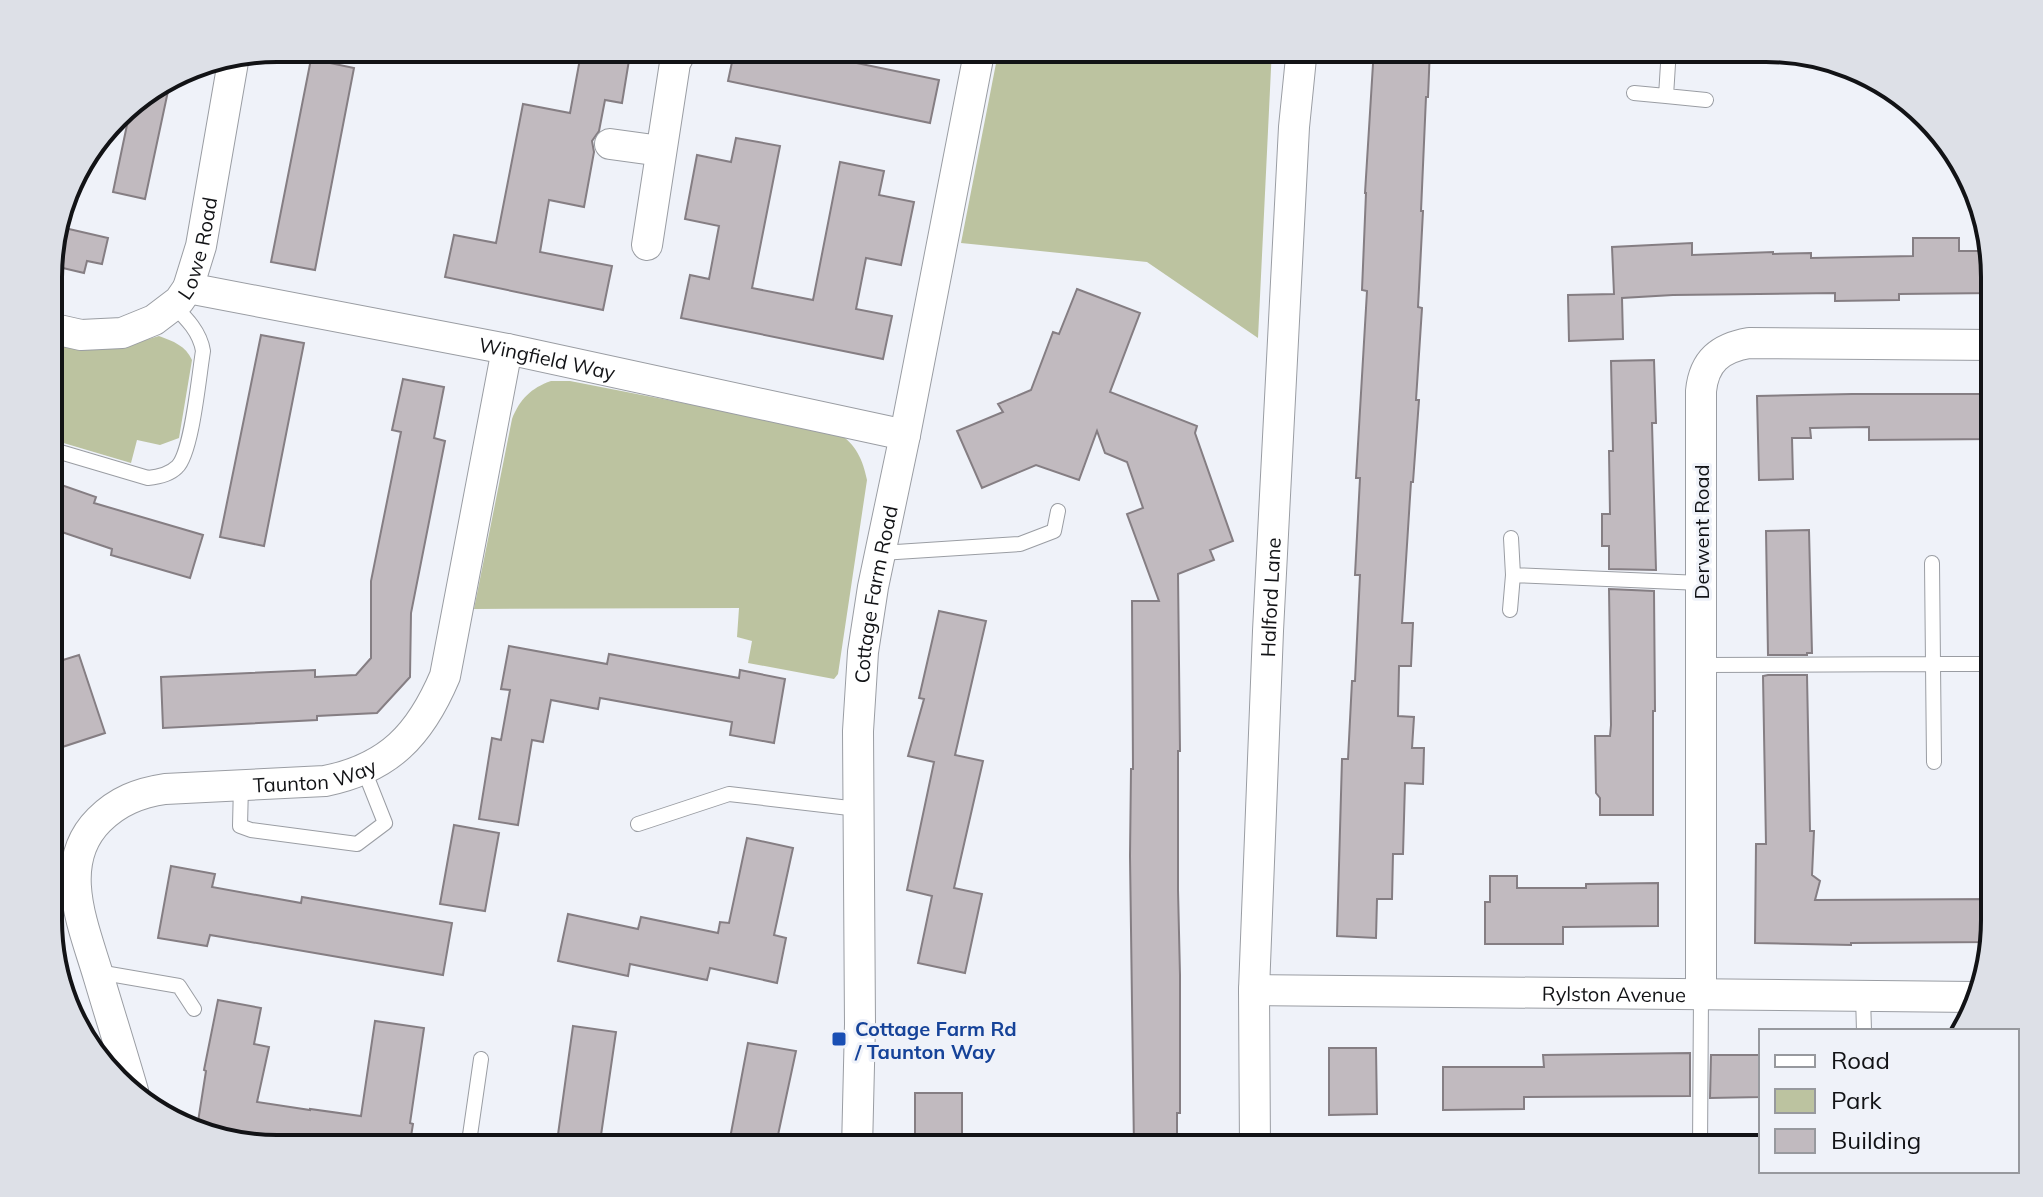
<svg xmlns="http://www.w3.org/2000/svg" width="2043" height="1197" font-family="Mulish,sans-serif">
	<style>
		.green { fill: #bcc3a0 }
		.building { fill: #c1babf; stroke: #857e83; stroke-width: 2 }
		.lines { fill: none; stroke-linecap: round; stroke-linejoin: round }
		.service-casing { stroke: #9a9da3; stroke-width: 16 }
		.minor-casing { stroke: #9a9da3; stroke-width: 32 }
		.service { stroke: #fff; stroke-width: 14 }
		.minor { stroke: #fff; stroke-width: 30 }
		.transit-dot { fill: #1a4fb4; stroke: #eff2f9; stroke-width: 3 }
		.labels { text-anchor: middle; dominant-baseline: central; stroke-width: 6; stroke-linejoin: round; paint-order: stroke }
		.street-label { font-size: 20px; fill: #121316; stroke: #eff2f9 }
		.transit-label { font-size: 20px; font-weight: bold; fill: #164399; stroke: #eff2f9; text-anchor: start }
		.rim { fill: none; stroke: #121316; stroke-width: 4 }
	</style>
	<rect width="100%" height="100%" fill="#eff2f9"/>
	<path class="green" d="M999,48H1272L1258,338L1147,262L961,243Z
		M159,336C173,341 186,346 192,360L179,438L160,445L137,440L131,463L50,439V343L118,348Z
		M551,381H570L838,433C856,444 863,460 867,480L838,674L834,679L748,663L752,641L737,637L739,608L474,609L512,419C520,399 531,388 551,381Z"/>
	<path class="building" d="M582,48H631L622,103L605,100L599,131L592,141L594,152L584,207L549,200L540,252L612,266L603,310L445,277L454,235L496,243L523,104L570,113Z
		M735,48H784L939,80L930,123L728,81Z
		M1374,48H1430L1428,97H1426L1421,211H1423L1418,307L1422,308L1416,400H1419L1413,482H1411L1402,623H1413L1411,666H1399L1398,716L1414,717L1412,748H1424L1423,784L1405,783L1403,854H1393L1392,899H1377L1376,938L1337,936L1342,759H1348L1352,681H1355L1360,575H1355L1360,478H1356L1367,291L1362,290L1366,193H1365Z
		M311,59L354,68L315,270L271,262Z
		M171,77L145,199L113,192L132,101Z
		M736,138L780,146L752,288L813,300L840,162L884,171L879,195L914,202L901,265L866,258L856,309L892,316L883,359L681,318L690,275L709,279L719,226L685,219L697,155L731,162Z
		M56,226L108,238L102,264L87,261L84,273L50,265V247Z
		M1913,238H1959V251H1991L1994,261V293L1899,294V300L1835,301V293L1673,295L1622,298L1623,339L1569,341L1568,295L1614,294L1612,247L1692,243V255L1773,252V254L1811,253V258L1913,256Z
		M1077,289L1140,313L1110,392L1197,426L1195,433L1233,541L1210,550L1214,560L1178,574L1180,751H1178V890L1180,975V1113H1177V1149H1134L1130,856L1131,769H1133L1132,601H1159L1127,514L1143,508L1127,462L1105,453L1097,431L1079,480L1036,465L982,488L957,431L1003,412L998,404L1031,390L1053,332L1059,334Z
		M261,335L304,343L264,546L220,537Z
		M1654,360L1656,423H1652L1656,570L1609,569V546H1602V514H1610L1609,451H1613L1611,361Z
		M403,379L444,387L434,438L445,441L411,613L410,677L377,713L317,716V720L163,728L161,677L315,670V677L356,675L371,658V581L401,432L392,430Z
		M1852,394H1994V439L1869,440V427L1810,428L1811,438H1792L1793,479L1759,480L1757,396Z
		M50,481L96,497L94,503L203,535L190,578L111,555L112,549L50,528Z
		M1809,530L1812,653H1807V655H1768L1766,531Z
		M1609,589L1654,591L1655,711H1653V815H1600V798L1596,793L1595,736H1610L1611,725Z
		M939,611L986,621L955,755L983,761L954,888L982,894L965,973L918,963L932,896L907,890L934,762L908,756L924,699L919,698Z
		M509,646L607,664L609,654L739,678L740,670L785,679L774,743L730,735L732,722L600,698L598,709L551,700L543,742L532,740L518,825L479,819L492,738L501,740L510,690L501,689Z
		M79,655L105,733L50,751V664Z
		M1768,675H1807L1810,831H1814L1812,875L1820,881L1815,900L1995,899V935L1992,942L1851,943V945L1755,943L1756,844H1766L1763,676Z
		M454,825L499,833L485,911L440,904Z
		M747,838L793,848L774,935L786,938L777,983L710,968L707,980L630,964L628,976L558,961L568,914L638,929L641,917L718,933L720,922L729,923Z
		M171,866L215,874L212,887L301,903L302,897L452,923L443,975L210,935L207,946L158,938Z
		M1490,876H1517V888H1586V884L1658,883V926L1563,927V944H1485V902H1490Z
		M218,1000L261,1008L254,1044L269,1047L257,1102L310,1110V1109L361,1116L375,1021L424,1028L410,1123L413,1124L409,1149H276L197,1128L206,1071L204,1070Z
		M573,1026L616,1032L599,1149H556Z
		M748,1043L796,1051L775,1149H728Z
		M1329,1048H1376L1377,1114L1329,1115Z
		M1690,1053V1096L1524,1097V1109L1443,1110V1067H1544L1543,1055Z
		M1711,1055H1761V1097L1710,1098Z
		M915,1093H962V1149H915Z"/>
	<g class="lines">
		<g class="service-casing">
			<path id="service" d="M1669,48L1666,96L1706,100
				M1634,93L1666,96
				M50,449L148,478C158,477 169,475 177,467C192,453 199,375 203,351C200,332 187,319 173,305
				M1511,538L1513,575L1701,583
				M881,553L1020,544L1054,531L1058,511
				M1932,563L1933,664H1995
				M1510,610L1513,575
				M1701,665L1933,664L1934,762
				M241,785L240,826L251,830L357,844L385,823L364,770
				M638,824L729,794L858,809
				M98,972L179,986L194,1009
				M1863,996L1864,1031
				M468,1149L481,1059
				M1700,1149L1701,994"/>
		</g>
		<g class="minor-casing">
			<g id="minor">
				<path d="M610,144L661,151"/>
				<path d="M647,245L675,63L683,48"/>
				<path id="s1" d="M188,288L507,349L905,435"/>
				<path id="s2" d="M50,328L81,335L122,333L154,320L179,301L188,288L201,246L234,56"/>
				<path id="s3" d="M1254,990L1976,997"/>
				<path d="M1701,994V391C1704,361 1720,348 1749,343L1994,345"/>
				<path id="s4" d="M133,1091C122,1053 110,1015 99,978C84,927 55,864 99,820C118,801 139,793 165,789L325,781C389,768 420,735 445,676L507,349"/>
				<path id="s5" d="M857,1149L860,1024L858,731L863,652L873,587L905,435L980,48"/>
				<path id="s6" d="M1255,1149L1254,990L1268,631L1294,127L1302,48"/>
			</g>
		</g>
		<use href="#service" class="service"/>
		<use href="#minor" class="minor"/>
	</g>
	<rect class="transit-dot" x="831" y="1031" width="16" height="16" rx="4"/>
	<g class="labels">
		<g class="street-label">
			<text stroke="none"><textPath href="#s2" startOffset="196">Lowe Road</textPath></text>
			<text stroke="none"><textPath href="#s1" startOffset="366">Wingfield Way</textPath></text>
			<text transform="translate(1701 532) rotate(-90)">Derwent Road</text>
			<text stroke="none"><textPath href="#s5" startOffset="556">Cottage Farm Road</textPath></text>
			<text stroke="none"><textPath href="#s6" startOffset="552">Halford Lane</textPath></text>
			<text stroke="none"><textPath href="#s4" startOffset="510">Taunton Way</textPath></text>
			<text stroke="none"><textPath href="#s3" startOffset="360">Rylston Avenue</textPath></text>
		</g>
		<g class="transit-label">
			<text x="855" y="1028">Cottage Farm Rd<tspan x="855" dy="23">/ Taunton Way</tspan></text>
		</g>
	</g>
	<path d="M0 0H2043V1197H0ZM277 62H1766A215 215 0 0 1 1981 277V920A215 215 0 0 1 1766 1135H277A215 215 0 0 1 62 920V277A215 215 0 0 1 277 62Z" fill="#dde0e7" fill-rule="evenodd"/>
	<path class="rim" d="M277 62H1766A215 215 0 0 1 1981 277V920A215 215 0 0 1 1766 1135H277A215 215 0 0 1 62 920V277A215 215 0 0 1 277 62Z"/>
	<rect x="1759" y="1029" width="260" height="144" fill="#eff2f9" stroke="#97999e" stroke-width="2"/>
	<rect x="1775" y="1055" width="40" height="12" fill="#ffffff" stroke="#97999e" stroke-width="2"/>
	<text x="1831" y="1069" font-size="24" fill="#121316">Road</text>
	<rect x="1775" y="1089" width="40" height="24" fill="#bcc3a0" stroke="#97999e" stroke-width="2"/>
	<text x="1831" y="1109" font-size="24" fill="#121316">Park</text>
	<rect x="1775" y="1129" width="40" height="24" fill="#c1babf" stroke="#97999e" stroke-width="2"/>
	<text x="1831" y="1149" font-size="24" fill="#121316">Building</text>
</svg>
